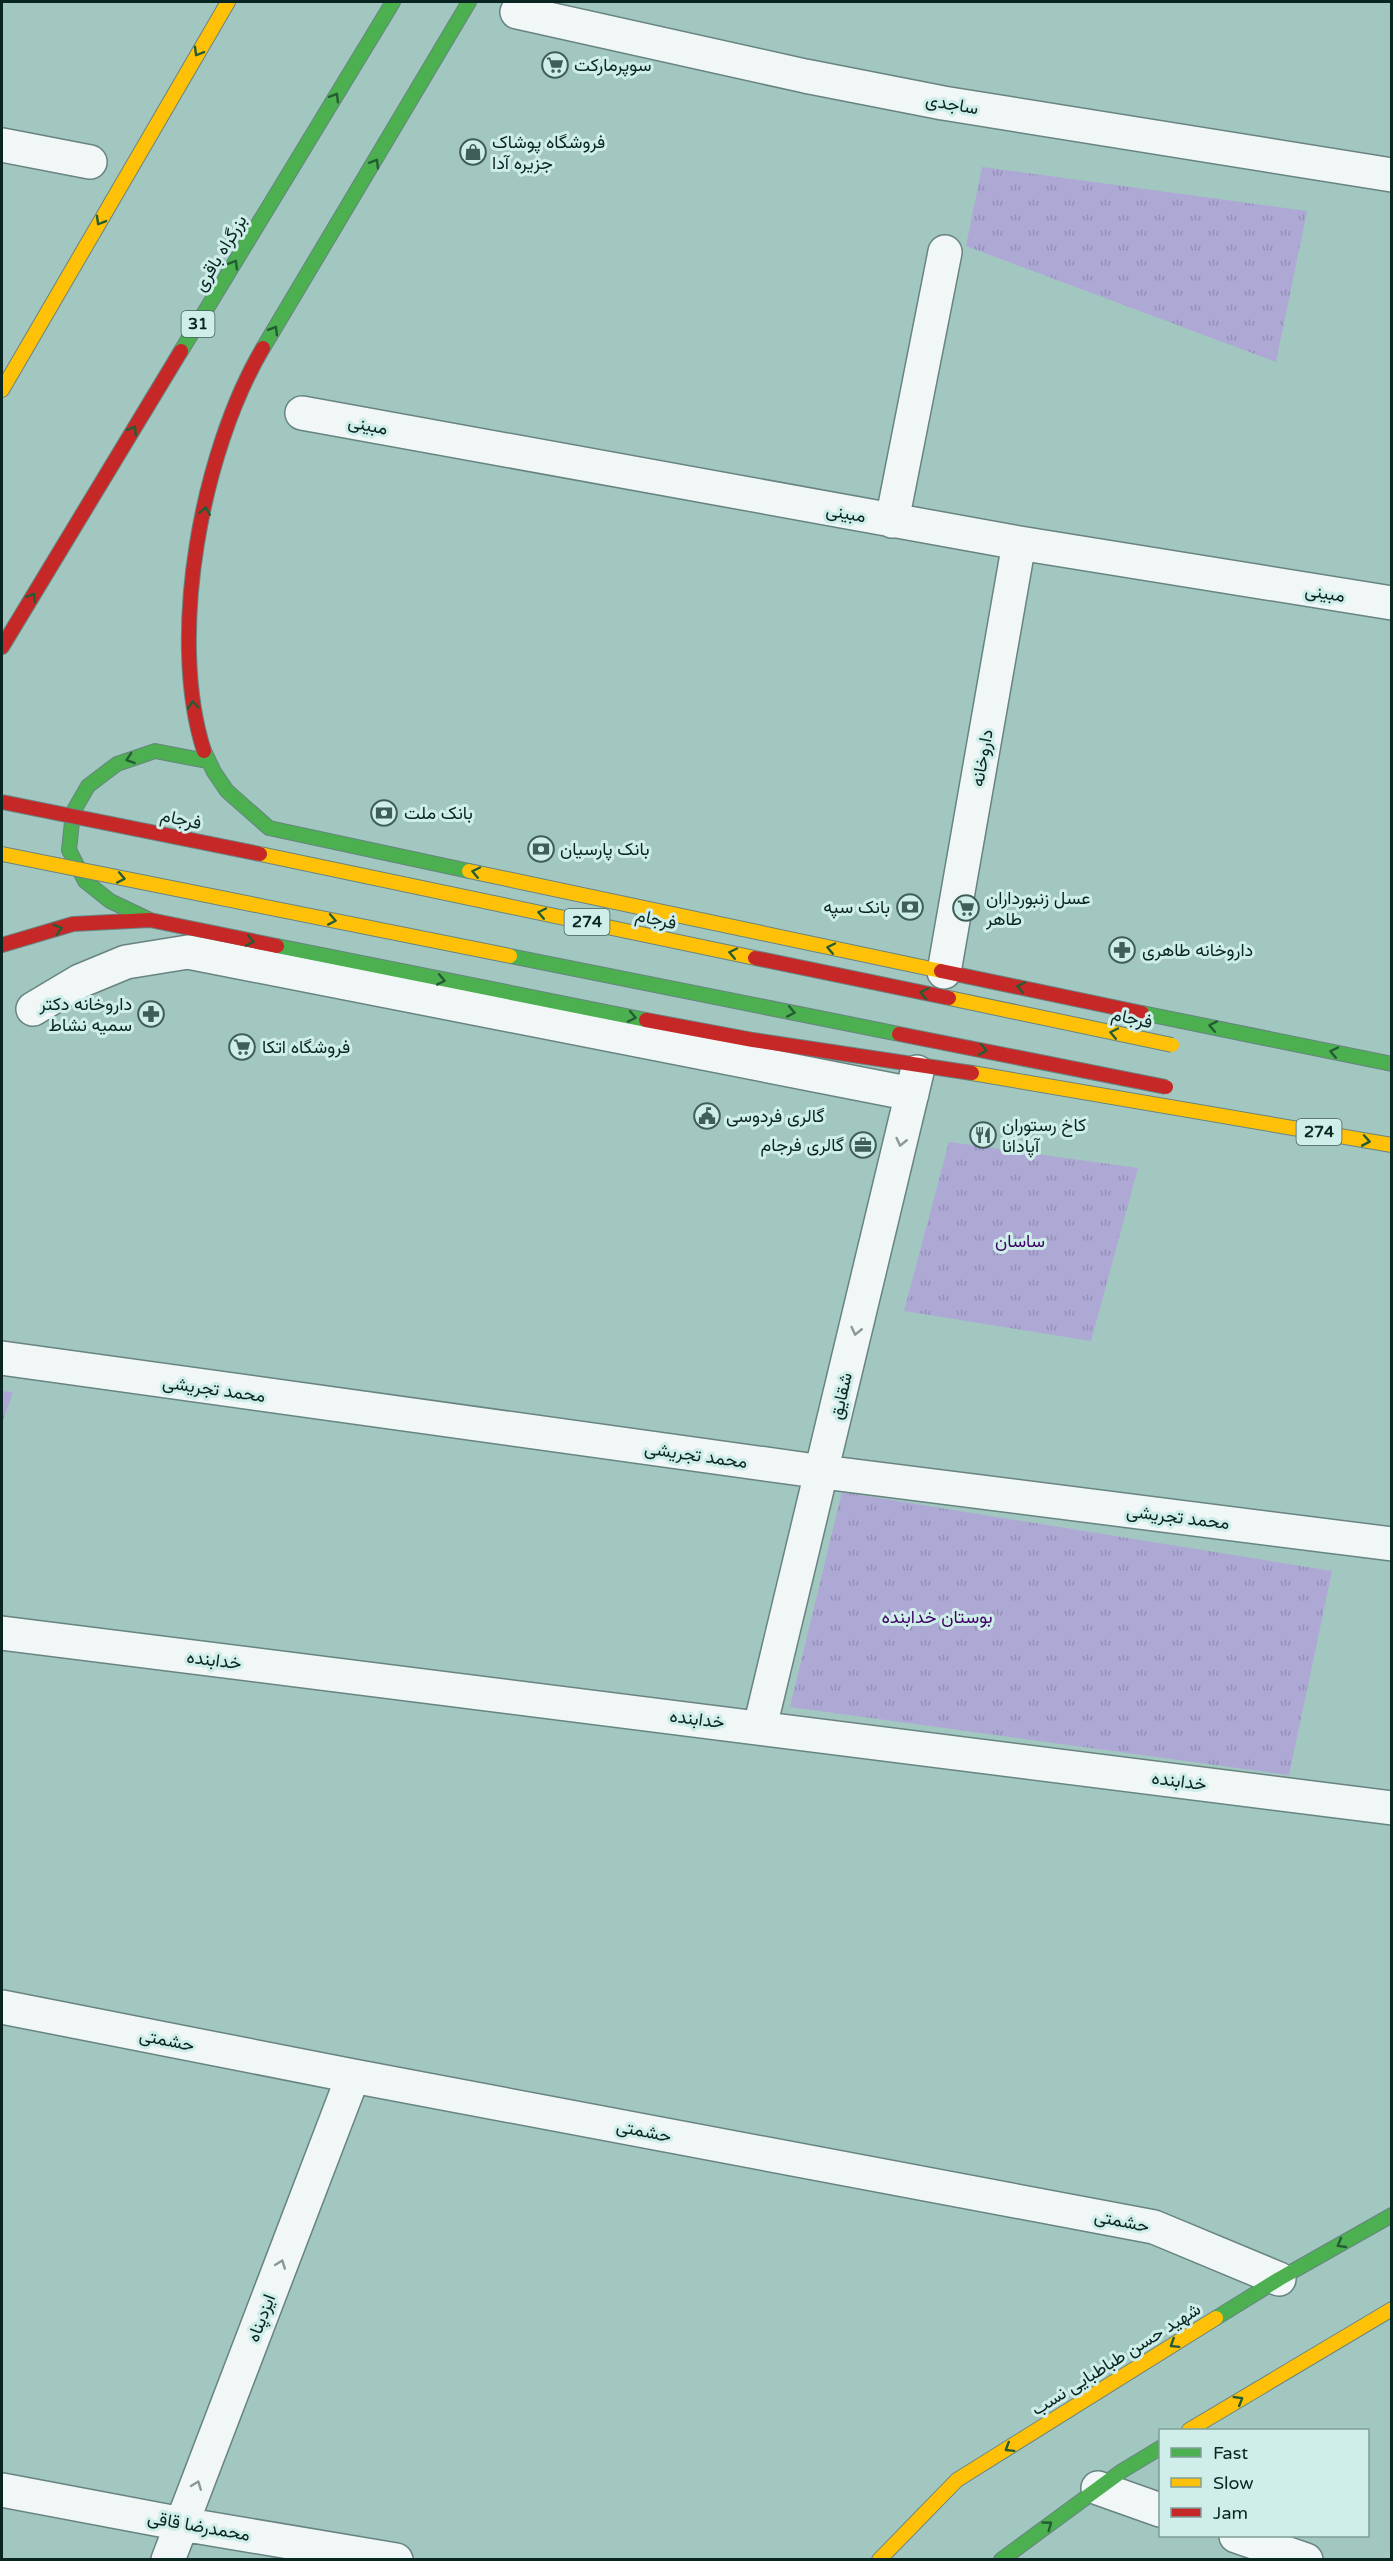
<svg xmlns="http://www.w3.org/2000/svg" width="1393" height="2561" font-family="'Varela Round',Vazirmatn,sans-serif">
	<style>
		.grass { fill: url(#grass-tufts) }
		.lines { fill: none; stroke-linecap: round; stroke-linejoin: round }
		.street-casing { stroke: #678480; stroke-width: 36 }
		.fast-casing { stroke: #678480; stroke-width: 16 }
		.slow-casing { stroke: #678480; stroke-width: 16 }
		.jam-casing { stroke: #678480; stroke-width: 16 }
		.street { stroke: #f1f6f6; stroke-width: 33 }
		.fast { stroke: #4caf50; stroke-width: 14 }
		.slow { stroke: #ffc107; stroke-width: 14 }
		.jam { stroke: #c62828; stroke-width: 14 }
		.fast-bridge-casing { stroke: #678480; stroke-width: 16; stroke-linecap: butt }
		.slow-bridge-casing { stroke: #678480; stroke-width: 16; stroke-linecap: butt }
		.jam-bridge-casing { stroke: #678480; stroke-width: 16; stroke-linecap: butt }
		.fast-bridge { stroke: #4caf50; stroke-width: 14 }
		.slow-bridge { stroke: #ffc107; stroke-width: 14 }
		.jam-bridge { stroke: #c62828; stroke-width: 14 }
		.oneway { stroke: #245c34 }
		.oneway2 { stroke: #899897 }
		.labels { text-anchor: middle; dominant-baseline: central; stroke-width: 6; stroke-linejoin: round; paint-order: stroke }
		.shield { fill: #cfeee9; stroke: #44615e; stroke-width: 1.5 }
		.shield-label { font-size: 16px; font-weight: bold; fill: #092522 }
		.poi-label { font-size: 18px; fill: #092522; stroke: #cfeee9; text-anchor: start }
		.street-label { font-size: 18px; fill: #092522; stroke: #cfeee9 }
		.park-label { font-size: 18px; fill: #3f0367; stroke: #cfeee9 }
	</style>
	<defs>
		<pattern id="grass-tufts" width="24" height="20" patternUnits="userSpaceOnUse" patternTransform="scale(1.5)"><rect width="24" height="20" fill="#aea8d5"/><path d="M3 7l-1-3M5 7V3M7 7l1-3M15 17l-1-3M17 17v-4M19 17l1-3" fill="none" stroke="#9490b7"/></pattern>
	</defs>
	<rect width="100%" height="100%" fill="#a2c6c0"/>
	<path class="grass" d="M982,167L1307,211L1276,362L966,246Z
		M949,1142L1138,1168L1091,1341L904,1311Z
		M2,1391L13,1392L2,1423Z
		M842,1492L1332,1571L1289,1775L790,1707Z"/>
	<g class="lines">
		<g class="street-casing">
			<path id="street" d="M517,12L805,76L943,103L1392,175
				M2,145L90,162
				M302,413L1019,543L1392,603
				M892,521L945,252
				M944,972L1019,543
				M33,1009L80,981L126,962L188,952L912,1094
				M2,1358L823,1472L1392,1544
				M2,1633L1392,1808
				M760,1727L917,1072
				M2,2007L353,2076L1154,2227L1279,2279
				M1098,2488L1160,2510
				M2,2490L182,2524L396,2560
				M1236,2536L1306,2560
				M168,2560L353,2076"/>
		</g>
		<g class="fast-casing">
			<path id="fast" d="M263,348L469,2
				M181,351L393,2
				M204,751L214,772L227,791L269,828L469,871
				M148,919L110,901L85,881L69,850L73,812L88,786L117,764L155,751L207,761
				M277,946L646,1020
				M1142,1013L1392,1064
				M1216,2318L1279,2279L1392,2215
				M1001,2560L1122,2471L1160,2448"/>
		</g>
		<g class="slow-casing">
			<path id="slow" d="M2,390L228,2
				M469,871L941,971
				M972,1073L1392,1145
				M1189,2430L1392,2309
				M879,2560L957,2480L1216,2318"/>
		</g>
		<g class="jam-casing">
			<path id="jam" d="M2,647L181,351
				M204,751C167,636 202,451 263,348
				M2,945L73,924L150,920L277,946
				M941,971L1142,1013
				M646,1020L753,1040L972,1073"/>
		</g>
		<use href="#street" class="street"/>
		<use href="#fast" class="fast"/>
		<use href="#slow" class="slow"/>
		<use href="#jam" class="jam"/>
		<g class="fast-bridge-casing">
			<path id="fast-bridge" d="M510,956L899,1034"/>
		</g>
		<g class="slow-bridge-casing">
			<path id="slow-bridge" d="M2,854L510,956
				M260,854L755,958
				M949,998L1172,1045"/>
		</g>
		<g class="jam-bridge-casing">
			<path id="jam-bridge" d="M2,802L260,854
				M755,958L949,998
				M899,1034L1166,1087"/>
		</g>
		<use href="#fast-bridge" class="fast-bridge"/>
		<use href="#slow-bridge" class="slow-bridge"/>
		<use href="#jam-bridge" class="jam-bridge"/>
	</g>
	<defs><path id="oneway-chevron" d="M-2-3.5L2.5 0L-2 3.5" fill="none" stroke-width="1.6" stroke-linecap="round" stroke-linejoin="round" transform="scale(1.5)"/></defs>
	<g class="oneway">
		<use href="#oneway-chevron" transform="translate(198 52) rotate(120)"/>
		<use href="#oneway-chevron" transform="translate(335 97) rotate(-59)"/>
		<use href="#oneway-chevron" transform="translate(375 163) rotate(-59)"/>
		<use href="#oneway-chevron" transform="translate(100 221) rotate(120)"/>
		<use href="#oneway-chevron" transform="translate(234 264) rotate(-59)"/>
		<use href="#oneway-chevron" transform="translate(274 330) rotate(-59)"/>
		<use href="#oneway-chevron" transform="translate(133 430) rotate(-59)"/>
		<use href="#oneway-chevron" transform="translate(205 511) rotate(-81)"/>
		<use href="#oneway-chevron" transform="translate(32 597) rotate(-59)"/>
		<use href="#oneway-chevron" transform="translate(193 705) rotate(-95)"/>
		<use href="#oneway-chevron" transform="translate(130 759) rotate(161)"/>
		<use href="#oneway-chevron" transform="translate(476 872) rotate(-168)"/>
		<use href="#oneway-chevron" transform="translate(121 878) rotate(11)"/>
		<use href="#oneway-chevron" transform="translate(542 913) rotate(-168)"/>
		<use href="#oneway-chevron" transform="translate(332 920) rotate(11)"/>
		<use href="#oneway-chevron" transform="translate(58 929) rotate(-16)"/>
		<use href="#oneway-chevron" transform="translate(250 941) rotate(12)"/>
		<use href="#oneway-chevron" transform="translate(831 948) rotate(-168)"/>
		<use href="#oneway-chevron" transform="translate(733 953) rotate(-168)"/>
		<use href="#oneway-chevron" transform="translate(441 980) rotate(11)"/>
		<use href="#oneway-chevron" transform="translate(1021 987) rotate(-169)"/>
		<use href="#oneway-chevron" transform="translate(924 993) rotate(-168)"/>
		<use href="#oneway-chevron" transform="translate(791 1012) rotate(11)"/>
		<use href="#oneway-chevron" transform="translate(632 1017) rotate(11)"/>
		<use href="#oneway-chevron" transform="translate(1213 1026) rotate(-169)"/>
		<use href="#oneway-chevron" transform="translate(1114 1033) rotate(-168)"/>
		<use href="#oneway-chevron" transform="translate(983 1050) rotate(11)"/>
		<use href="#oneway-chevron" transform="translate(1334 1052) rotate(-168)"/>
		<use href="#oneway-chevron" transform="translate(1366 1141) rotate(10)"/>
		<use href="#oneway-chevron" transform="translate(1341 2244) rotate(150)"/>
		<use href="#oneway-chevron" transform="translate(1174 2344) rotate(148)"/>
		<use href="#oneway-chevron" transform="translate(1239 2400) rotate(-31)"/>
		<use href="#oneway-chevron" transform="translate(1009 2448) rotate(148)"/>
		<use href="#oneway-chevron" transform="translate(1048 2525) rotate(-36)"/>
	</g>
	<g class="oneway2">
		<use href="#oneway-chevron" transform="translate(901 1142) rotate(103)"/>
		<use href="#oneway-chevron" transform="translate(856 1331) rotate(103)"/>
		<use href="#oneway-chevron" transform="translate(281 2264) rotate(-69)"/>
		<use href="#oneway-chevron" transform="translate(197 2485) rotate(-69)"/>
	</g>
	<defs>
		<g id="supermarket-ring" transform="scale(1.35)"><circle r="9.5" fill="#cfeee9" stroke="#3f5d59" stroke-width="1.5"/><path d="M-6-5.5h2.5l.6 2H6L4.5 2H-2.5L-4.4-4H-6ZM-1.5 3.2a1.3 1.3 0 1 0 .1 0ZM3 3.2a1.3 1.3 0 1 0 .1 0Z" fill="#3f5d59"/></g>
		<g id="shop-ring" transform="scale(1.35)"><circle r="9.5" fill="#cfeee9" stroke="#3f5d59" stroke-width="1.5"/><path d="M-5-2.5h2.3a2.7 3.5 0 0 1 5.4 0H5L5.5 6h-11ZM-1.5-2.5h3a1.5 2.3 0 0 0-3 0Z" fill="#3f5d59"/></g>
		<g id="bank-ring" transform="scale(1.35)"><circle r="9.5" fill="#cfeee9" stroke="#3f5d59" stroke-width="1.5"/><path d="M-6-4H6V4H-6ZM0-2.3a2.3 2.3 0 1 0 0 4.6a2.3 2.3 0 1 0 0-4.6Z" fill="#3f5d59"/></g>
		<g id="pharmacy-ring" transform="scale(1.35)"><circle r="9.5" fill="#cfeee9" stroke="#3f5d59" stroke-width="1.5"/><path d="M-2-6h4v4h4v4h-4v4h-4v-4h-4v-4h4Z" fill="#3f5d59"/></g>
		<g id="civic-ring" transform="scale(1.35)"><circle r="9.5" fill="#cfeee9" stroke="#3f5d59" stroke-width="1.5"/><path d="M-.6-6.5H3V-4.5H.6V-3L4-1V1h2V6H-6V1h2V-1L-.6-3ZM-1.2 2.5V6h2.4V2.5Z" fill="#3f5d59"/></g>
		<g id="restaurant-ring" transform="scale(1.35)"><circle r="9.5" fill="#cfeee9" stroke="#3f5d59" stroke-width="1.5"/><path d="M-5-6h1v4h1v-4h1v4h1v-4h1v5L-1.5 .5V6h-2V.5L-5-1ZM5-6V6H3V1.5H1.5Q1.5-4 5-6Z" fill="#3f5d59"/></g>
		<g id="office-ring" transform="scale(1.35)"><circle r="9.5" fill="#cfeee9" stroke="#3f5d59" stroke-width="1.5"/><path d="M-6-3h4V-5.5h4V-3h4V5H-6ZM-1-4.5V-3h2v-1.5ZM-6 0V1H6V0Z" fill="#3f5d59"/></g>
	</defs>
	<g fill-rule="evenodd">
		<use href="#supermarket-ring" x="555" y="65"/>
		<use href="#shop-ring" x="473" y="152"/>
		<use href="#bank-ring" x="384" y="813"/>
		<use href="#bank-ring" x="541" y="849"/>
		<use href="#bank-ring" x="910" y="907"/>
		<use href="#supermarket-ring" x="966" y="908"/>
		<use href="#pharmacy-ring" x="1122" y="950"/>
		<use href="#pharmacy-ring" x="151" y="1014"/>
		<use href="#supermarket-ring" x="242" y="1047"/>
		<use href="#civic-ring" x="707" y="1116"/>
		<use href="#restaurant-ring" x="983" y="1135"/>
		<use href="#office-ring" x="863" y="1145"/>
	</g>
	<g class="labels">
		<g class="shield">
			<rect x="181.5" y="311" width="33" height="26" rx="4.5"/>
			<rect x="564.5" y="909" width="45" height="26" rx="4.5"/>
			<rect x="1296.5" y="1119" width="45" height="26" rx="4.5"/>
		</g>
		<g class="shield-label">
			<text x="198" y="324">31</text>
			<text x="587" y="922">274</text>
			<text x="1319" y="1132">274</text>
		</g>
		<g class="poi-label">
			<text x="574" y="65">سوپرمارکت</text>
			<text x="492" y="142">فروشگاه پوشاک<tspan x="492" dy="21">جزیره آدا</tspan></text>
			<text x="404" y="813">بانک ملت</text>
			<text x="560" y="849">بانک پارسیان</text>
			<text x="986" y="898">عسل زنبورداران<tspan x="986" dy="21">طاهر</tspan></text>
			<text x="890" y="907" text-anchor="end">بانک سپه</text>
			<text x="1142" y="950">داروخانه طاهری</text>
			<text x="132" y="1004" text-anchor="end">داروخانه دکتر<tspan x="132" dy="21">سمیه نشاط</tspan></text>
			<text x="262" y="1047">فروشگاه اتکا</text>
			<text x="726" y="1116">گالری فردوسی</text>
			<text x="1002" y="1125">کاخ رستوران<tspan x="1002" dy="21">آپادانا</tspan></text>
			<text x="844" y="1145" text-anchor="end">گالری فرجام</text>
		</g>
		<g class="street-label">
			<text transform="translate(952 104) rotate(10)">ساجدی</text>
			<text transform="translate(220 253) rotate(-59)">بزرگراه باقری</text>
			<text transform="translate(368 425) rotate(11)">مبینی</text>
			<text transform="translate(846 513) rotate(10)">مبینی</text>
			<text transform="translate(1325 593) rotate(9)">مبینی</text>
			<text transform="translate(982 758) rotate(-80)">داروخانه</text>
			<text transform="translate(181 819) rotate(12)">فرجام</text>
			<text transform="translate(656 919) rotate(12)">فرجام</text>
			<text transform="translate(1132 1018) rotate(12)">فرجام</text>
			<text transform="translate(214 1389) rotate(8)">محمد تجریشی</text>
			<text transform="translate(841 1396) rotate(-77)">شقایق</text>
			<text transform="translate(696 1455) rotate(8)">محمد تجریشی</text>
			<text transform="translate(1178 1517) rotate(7)">محمد تجریشی</text>
			<text transform="translate(214 1660) rotate(7)">خدابنده</text>
			<text transform="translate(697 1719) rotate(7)">خدابنده</text>
			<text transform="translate(1179 1781) rotate(7)">خدابنده</text>
			<text transform="translate(167 2040) rotate(11)">حشمتی</text>
			<text transform="translate(644 2131) rotate(11)">حشمتی</text>
			<text transform="translate(1122 2221) rotate(11)">حشمتی</text>
			<text transform="translate(261 2318) rotate(-69)">ایزدپناه</text>
			<text transform="translate(1116 2359) rotate(-32)">شهید حسن طباطبایی نسب</text>
			<text transform="translate(199 2526) rotate(10)">محمدرضا قاقی</text>
		</g>
		<g class="park-label">
			<text x="1020" y="1241">ساسان</text>
			<text x="937" y="1617">بوستان خدابنده</text>
		</g>
	</g>
	<rect width="1393" height="2561" fill="none" stroke="#092522" stroke-width="6"/>
	<rect x="1159" y="2429" width="210" height="108" fill="#cfeee9" stroke="#809e99" stroke-width="1.5"/>
	<rect x="1171" y="2448" width="30" height="9" fill="#4caf50" stroke="#809e99" stroke-width="1.5"/>
	<text x="1213" y="2459" font-size="18" fill="#092522">Fast</text>
	<rect x="1171" y="2478" width="30" height="9" fill="#ffc107" stroke="#809e99" stroke-width="1.5"/>
	<text x="1213" y="2489" font-size="18" fill="#092522">Slow</text>
	<rect x="1171" y="2508" width="30" height="9" fill="#c62828" stroke="#809e99" stroke-width="1.5"/>
	<text x="1213" y="2519" font-size="18" fill="#092522">Jam</text>
</svg>
